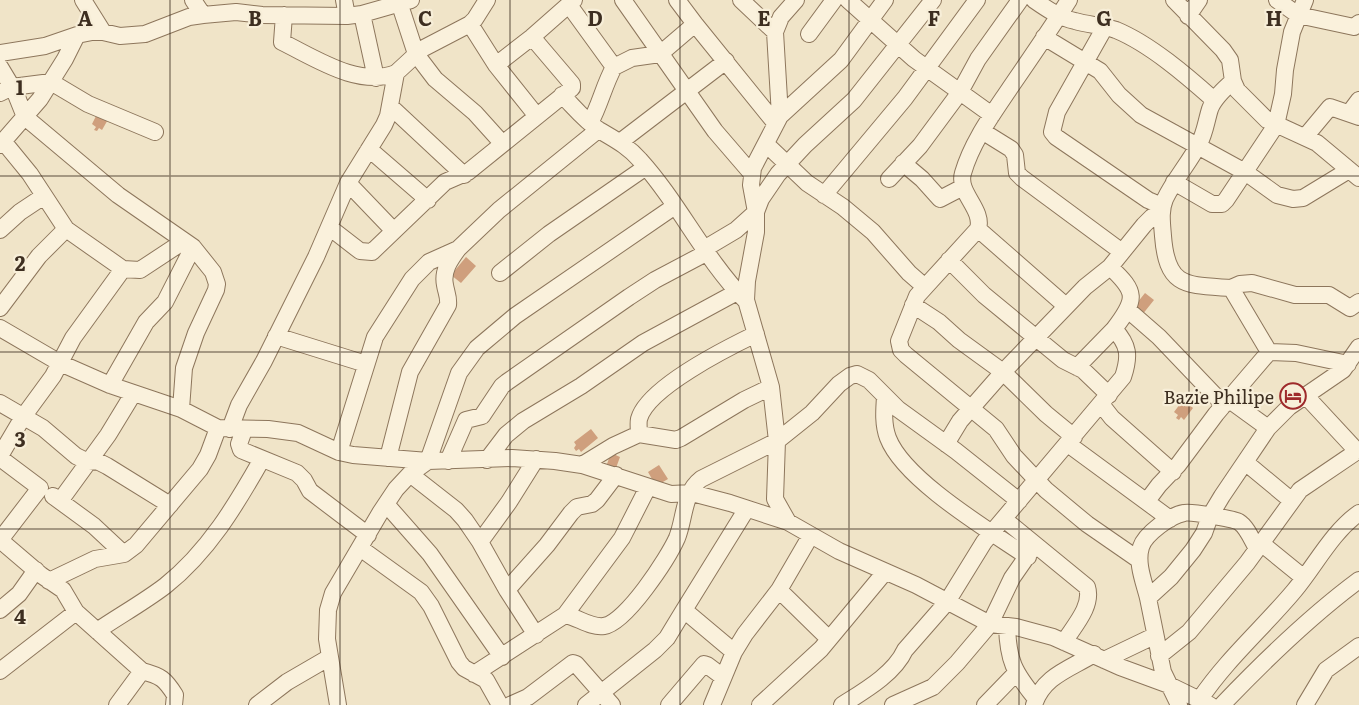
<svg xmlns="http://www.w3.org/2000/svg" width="1359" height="705" font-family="Literata,serif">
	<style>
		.building { fill: #cf9f7d }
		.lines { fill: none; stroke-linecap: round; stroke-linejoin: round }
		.minor-casing { stroke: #8d765c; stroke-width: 18 }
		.minor { stroke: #faf1dc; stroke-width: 16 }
		.grid { fill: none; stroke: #3d2e20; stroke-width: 1.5; stroke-opacity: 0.55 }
		.labels { text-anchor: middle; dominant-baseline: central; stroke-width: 4.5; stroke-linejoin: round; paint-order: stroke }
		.poi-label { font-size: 18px; fill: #3d2e20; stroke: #f7eed8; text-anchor: end }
		.grid-label { font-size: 20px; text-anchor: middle; font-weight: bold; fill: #3d2e20; stroke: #f7eed8; stroke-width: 4.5; stroke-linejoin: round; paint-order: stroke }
	</style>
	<rect width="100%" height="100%" fill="#f0e4c8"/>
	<path class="building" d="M99,110L110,116L102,130L99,128L97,131L94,130L96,127L92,124Z
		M466,257L476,266L461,283L451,275Z
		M1145,293L1154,300L1142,315L1133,308Z
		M1183,400L1193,408L1184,420L1181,417L1179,420L1176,418L1178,415L1174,412Z
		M591,429L598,438L581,452L579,449L576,451L574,448L576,445L574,442Z
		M611,453L620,457L616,468L607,464Z
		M659,465L668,479L656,486L648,472Z"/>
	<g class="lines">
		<g class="minor-casing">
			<path id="minor" d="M83,0L103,32
				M193,0L203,15
				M344,0L347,16
				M623,0L715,131L752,174
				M677,0L695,24L776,124
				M741,0L775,32
				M848,0L914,59L992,115
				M1034,0C1047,9 1060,18 1075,21C1088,25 1103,25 1116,30C1150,44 1187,76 1214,100
				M1069,0C1050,30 1030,59 1010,88C992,115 972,142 963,173C957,193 984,209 978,229L917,296L899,341L901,350L906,355L996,429L1014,456L1046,490L1087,524L1139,560
				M1174,0L1223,50L1230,60L1233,81L1237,90L1267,120L1317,143L1359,178
				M1277,0L1298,15L1354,27L1359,23
				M399,2L416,54L435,79L475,113L502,143
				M569,5L614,67C604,85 600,105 590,123
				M362,14L376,78
				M284,15L282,42C315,58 359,88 396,73
				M1188,16L1199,0
				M470,24L496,65L536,115
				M1105,27L1057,112L1052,132L1056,137L1148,200L1162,206
				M809,34L834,0
				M1044,37L1100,71L1119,95L1141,115L1245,172L1277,195L1293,199L1303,198L1349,170
				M0,53L45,46L77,35L92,32H103L120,36L145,34L189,17L203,15L236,12L262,15L347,16L362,14L411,0
				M496,65L532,37L574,0
				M0,67L15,92L25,117L118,195L193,247L213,272L217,284L216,290L196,333L184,368L181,409
				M614,67L632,58L660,54L695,24
				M1233,81C1224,89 1214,98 1210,109C1206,122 1205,133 1199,144C1189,163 1174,180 1165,199C1160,211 1162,223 1163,236C1167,288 1186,285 1231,288L1269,352
				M0,93L12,87L51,82L88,104L155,132
				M562,95C574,107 585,121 599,130C614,139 628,146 640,160C679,203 704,258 745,300
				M390,106L464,175
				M1350,112L1359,100
				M780,116L841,60L885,0
				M982,131L1011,149L1015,155L1017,173L1022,178L1122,252
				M1305,137L1330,107L1359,117
				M3,141L30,174L66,229L123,269
				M620,142L726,61
				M766,144L807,183L843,207L873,232L909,273L925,287
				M0,145L40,99L65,59L77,35
				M369,149L428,200
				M903,163L922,179L940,199L963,187
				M889,179L920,146L960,92L978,59L1020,0
				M1174,182L1212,204H1222L1226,200L1276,125L1283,94L1285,70L1292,32L1305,0
				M348,183L394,231
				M824,195L905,98L977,0
				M329,227L360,251L372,252L445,182L468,172L572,88V84L532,37
				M978,229L1066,306
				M0,230L20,212L44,196
				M704,249L736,230L756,212L761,199L778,174L805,145L854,100L933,0
				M949,260L984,295L1063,360L1083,370L1109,395
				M500,273L549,234L646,167
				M1231,288L1240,284L1252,283L1295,295H1329L1350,308L1359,302
				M913,305L939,322L959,340L1003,372L1046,414L1074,437
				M0,308L39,256L66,229
				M1128,310L1159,337L1224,405
				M0,328L60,363L110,385L181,409L218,428L268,429L298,433L339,452L353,455L428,461L512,458L555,461L582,465L671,494L692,493L730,503L788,522L839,551L916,585L990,624L1016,627L1053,637L1120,667L1169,685L1210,705
				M276,336L366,364
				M1077,367L1114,329
				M110,385L146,322L165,302L193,247
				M1305,395L1357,451
				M885,397C884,411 883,425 888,438C904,480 990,531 1028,557
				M1228,399L1268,428
				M0,403L43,428L76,456L88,462L97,461L107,466L170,505
				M1101,404L1112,418L1173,472
				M230,429L239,405L264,361L316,257L348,183L384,125L388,116L396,73L422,49L470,24L475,19L487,0
				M244,430L239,444L241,450L297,473L304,480L310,491L368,535
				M639,434C639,429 638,424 639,419C647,388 727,348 756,334
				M946,444L960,421L1003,372L1085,287L1110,267L1144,225L1152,217L1161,213
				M1068,444L1170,519
				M339,452L375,337L412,279L429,262L458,249L499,210L598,130
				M0,456L23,417L53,376L73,338L123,269L140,270L184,241
				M0,458L40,488L0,540
				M388,458L410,372L448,305C449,297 446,292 445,285C442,271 450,260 458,249
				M487,460L506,435L523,421L581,386L643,343L737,292
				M448,461L466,420L482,416L502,386L507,382L629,297L655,280L706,253
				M1245,462L1292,501
				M582,465L613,446L639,434L676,440L681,438L744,400L771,387
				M410,474L456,510L465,520L480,542L507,590L536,635
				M53,496L94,526L124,554
				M60,501L108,435L133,394
				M1147,501L1159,485L1178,465L1216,414L1269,352L1296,353L1348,364
				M386,504L430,554L502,657
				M1004,519L1087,587C1093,606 1074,626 1064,642
				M788,522L775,499L777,441L771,387L746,300L747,281L756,232V212L751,185L753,168L780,116L775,32L781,17L796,0
				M0,540L41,575L63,590L76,612L142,671
				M480,542L509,502L536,459
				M1261,543L1304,578
				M360,548L421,592L431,606L459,662L464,668L486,680L500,705
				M49,581L95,559L124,554L136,545L200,469L208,455L218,428
				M507,590L547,545L571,513L577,507L592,504L597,500L616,475
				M779,590L828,638
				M1148,598C1144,582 1136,563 1141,547C1145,534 1171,515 1184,513C1190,511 1234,519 1239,522C1247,527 1252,540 1257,549
				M0,610L19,594L36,570
				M565,615C578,617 590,628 604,626C626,623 668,558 677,538C685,518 683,493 701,479L777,441L812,413L839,384L850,376L857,374L869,380L898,409L956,451L1019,501
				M1007,626C1008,661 1014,672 1036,699
				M97,631C119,616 144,602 165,586C208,552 236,505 262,459
				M734,652L684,610L746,510
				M1159,656L1189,632L1247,563L1300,490L1359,450
				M1104,660L1154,636
				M0,671L76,612
				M474,674L565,615L622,538L648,487
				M1200,699C1227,659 1263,628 1294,591C1315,566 1332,532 1359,513
				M117,705L142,671C161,676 165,679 175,695L174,705
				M257,705L287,682L330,657
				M338,705L327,639L328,610L333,593L380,513L396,489L410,474L428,461L459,373L477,348L515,316L675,206
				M510,705L528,697L573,663L576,664L612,705
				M586,705L655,650L667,638L684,610
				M669,705L704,664L707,665L723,677
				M712,705L734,652L745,634L779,590L811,535
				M760,705L821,649L885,572
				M842,705C864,691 894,674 905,650L947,602L984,542L1123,377C1130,356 1129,345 1114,329C1137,299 1137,292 1110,267
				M893,705L933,687L957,663L990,624L1012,578L1035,545
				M985,705L1016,673
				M1034,705C1043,676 1070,669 1094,654
				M1179,705L1163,672L1148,598L1171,577L1193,550L1204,533L1210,516L1222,496L1268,428L1289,407L1343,370L1359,347
				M1222,705C1265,660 1309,617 1359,580
				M1305,705L1326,670L1359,646"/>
		</g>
		<use href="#minor" class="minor"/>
	</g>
	<path class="grid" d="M170,0V705M340,0V705M510,0V705M680,0V705M849,0V705M1019,0V705M1189,0V705M0,176H1359M0,352H1359M0,529H1359"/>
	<defs>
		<g id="hotel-ring" transform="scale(1.35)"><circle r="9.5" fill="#f7eed8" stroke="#9e2a2b" stroke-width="1.5"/><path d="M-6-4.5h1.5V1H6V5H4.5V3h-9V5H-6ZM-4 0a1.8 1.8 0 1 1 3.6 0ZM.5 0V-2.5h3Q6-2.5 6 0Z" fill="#9e2a2b"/></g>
	</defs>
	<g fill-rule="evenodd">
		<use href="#hotel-ring" x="1293" y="396"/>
	</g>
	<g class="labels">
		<g class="poi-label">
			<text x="1274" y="396">Bazie Philipe</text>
		</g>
	</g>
	<g class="grid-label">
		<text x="85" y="26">A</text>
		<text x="255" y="26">B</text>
		<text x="425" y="26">C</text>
		<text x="595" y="26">D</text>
		<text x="764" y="26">E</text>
		<text x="934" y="26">F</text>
		<text x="1104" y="26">G</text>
		<text x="1274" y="26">H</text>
		<text x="20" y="95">1</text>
		<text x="20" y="271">2</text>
		<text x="20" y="447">3</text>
		<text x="20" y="624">4</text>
	</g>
</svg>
